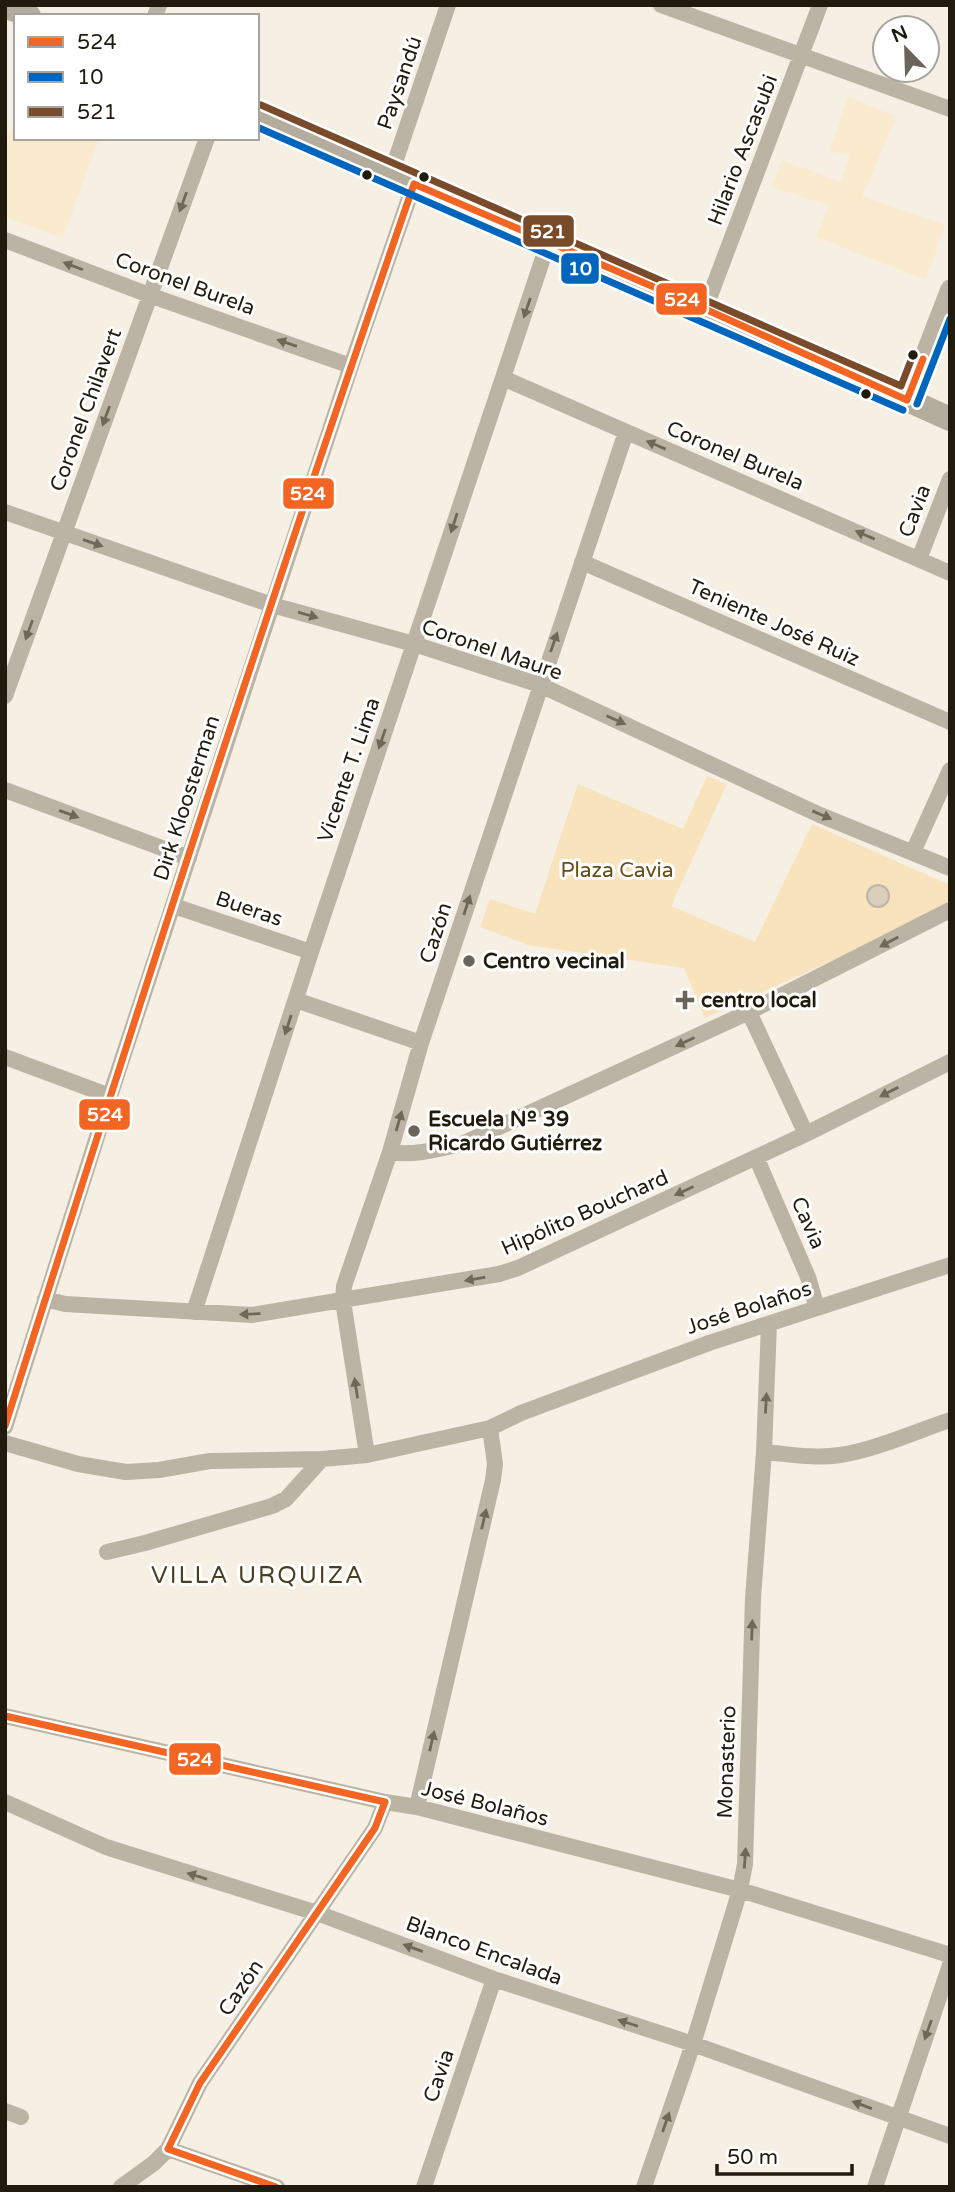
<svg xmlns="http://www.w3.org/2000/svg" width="955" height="2192" font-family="'Varela Round',sans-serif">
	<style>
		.built { fill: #faebcf }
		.green { fill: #f8e3bd }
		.building { fill: #d9cfbb; stroke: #bbb5aa; stroke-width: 2 }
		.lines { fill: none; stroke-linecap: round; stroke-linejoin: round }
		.minor { stroke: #bbb4a4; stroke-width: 16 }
		.tertiary { stroke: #bbb4a4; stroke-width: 19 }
		.primary { stroke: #b4ac9d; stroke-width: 24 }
		.bus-1-casing { stroke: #fff; stroke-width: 12 }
		.bus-2-casing { stroke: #fff; stroke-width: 12 }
		.bus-3-casing { stroke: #fff; stroke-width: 12 }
		.bus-1 { stroke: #f26522; stroke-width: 7 }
		.bus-2 { stroke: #0065bd; stroke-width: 7 }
		.bus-3 { stroke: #7a4b2a; stroke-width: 7 }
		.oneway { fill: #6e6859 }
		.bus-dot { fill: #211b0e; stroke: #fff; stroke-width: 2.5 }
		.poi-dot { fill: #6b6559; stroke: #fff; stroke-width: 2.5 }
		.labels { text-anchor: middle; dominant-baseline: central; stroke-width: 6; stroke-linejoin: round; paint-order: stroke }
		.street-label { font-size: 21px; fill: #211b0e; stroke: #fff }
		.park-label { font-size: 21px; fill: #674e15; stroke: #fff }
		.poi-label { font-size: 21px; font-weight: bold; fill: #211b0e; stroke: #fff; text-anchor: start }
		.quarter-label { font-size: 24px; letter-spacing: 2px; fill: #4d3e20; stroke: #fff }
		.line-badge { stroke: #fff; stroke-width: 2.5 }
		.badge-label { font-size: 19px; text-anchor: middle; font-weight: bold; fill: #fff }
	</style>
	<rect width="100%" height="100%" fill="#f5efe4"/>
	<path class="built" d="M848,97L897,117L862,196L945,225L926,280L816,237L829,206L772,187L782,160L841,182L850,156L830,151Z
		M16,117V138H99L63,238L5,217V145Z"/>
	<path class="green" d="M707,776L727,784L671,906L755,942L812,824L950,885V907L705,1018L684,968L528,945L480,927L490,899L535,914L578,784L683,829Z"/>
	<path class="building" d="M867 896a11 11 0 1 1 22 0a11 11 0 1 1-22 0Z"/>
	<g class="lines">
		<path class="minor" d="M661,5L950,109
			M155,16L159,5
			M391,174L448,5
			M5,240L149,295L351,366
			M705,309L820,5
			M503,378L950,573
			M5,512L272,605L414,644L540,685L820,815L950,868
			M919,559L950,479
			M582,562L950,722
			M5,696L207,138
			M5,790L189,858
			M913,852L950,770
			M174,906L311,952
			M296,1000L421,1043
			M749,1012L806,1134
			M5,1057L110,1096
			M390,1152C415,1156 438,1149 462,1144L749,1012L950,910
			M756,1157L808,1277L817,1308
			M45,1299L65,1304L252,1315L499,1274L518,1268L806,1134L950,1062
			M194,1312L311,952L548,243
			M5,1427L110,1096L351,366L414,184
			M5,1443L78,1464L126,1472L159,1470L210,1461L322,1459L367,1455L490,1428L521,1413L709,1343L950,1265
			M764,1452C789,1454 815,1459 840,1455C874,1450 917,1431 950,1420
			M367,1455L343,1301L344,1286L390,1152L421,1043L626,432
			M107,1552L145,1543L272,1506L286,1499L322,1459
			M5,1716L385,1802L417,1807L740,1890L950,1955
			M5,1802L106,1847L317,1913L494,1979L693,2044L950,2136
			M417,1807L493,1480L495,1464L490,1428
			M5,2111L21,2117
			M168,2149L277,2187
			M121,2187L154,2163L168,2149L200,2083L375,1828L385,1802
			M424,2187L494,1979
			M644,2187L693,2044L740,1890L745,1864L753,1598L764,1452L769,1324
			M875,2187L950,1965"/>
		<path class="tertiary" d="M907,400L950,289"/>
		<path class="primary" d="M5,6L29,16
			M257,115L705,309L950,419"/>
		<g class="bus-1-casing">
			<path id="bus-1" d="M414,184L705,309L907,400L923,359
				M5,1426C137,1011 271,596 414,184
				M5,1716L385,1802
				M168,2149L200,2083L375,1828L385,1802
				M168,2149L276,2187"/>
		</g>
		<g class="bus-2-casing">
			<path id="bus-2" d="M257,127L903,410
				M917,404L950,319"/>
		</g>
		<g class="bus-3-casing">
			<path id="bus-3" d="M261,105L901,386L913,355"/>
		</g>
		<use href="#bus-1" class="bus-1"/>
		<use href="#bus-2" class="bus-2"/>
		<use href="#bus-3" class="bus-3"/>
	</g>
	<defs><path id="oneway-solid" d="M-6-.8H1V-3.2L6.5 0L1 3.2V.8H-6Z" transform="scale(1.75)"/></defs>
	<g class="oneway">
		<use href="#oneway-solid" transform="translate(183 202) rotate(110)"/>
		<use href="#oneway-solid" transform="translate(73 266) rotate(-159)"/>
		<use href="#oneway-solid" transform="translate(527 308) rotate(109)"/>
		<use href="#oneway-solid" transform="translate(287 343) rotate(-161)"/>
		<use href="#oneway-solid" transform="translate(106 416) rotate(110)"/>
		<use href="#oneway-solid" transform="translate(656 445) rotate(-157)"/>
		<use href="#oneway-solid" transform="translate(454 523) rotate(108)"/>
		<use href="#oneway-solid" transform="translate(865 535) rotate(-157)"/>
		<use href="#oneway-solid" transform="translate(93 543) rotate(19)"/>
		<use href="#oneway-solid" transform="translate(308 615) rotate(16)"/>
		<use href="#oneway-solid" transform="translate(29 630) rotate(110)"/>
		<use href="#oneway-solid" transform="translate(554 642) rotate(-71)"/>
		<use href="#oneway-solid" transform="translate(616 720) rotate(24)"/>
		<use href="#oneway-solid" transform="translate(382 739) rotate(109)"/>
		<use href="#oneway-solid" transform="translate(69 814) rotate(20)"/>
		<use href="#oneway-solid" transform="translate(822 815) rotate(23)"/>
		<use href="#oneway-solid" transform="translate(467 905) rotate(-72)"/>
		<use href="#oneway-solid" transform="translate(889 942) rotate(152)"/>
		<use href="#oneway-solid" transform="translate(288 1025) rotate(108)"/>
		<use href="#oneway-solid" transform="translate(685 1042) rotate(155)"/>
		<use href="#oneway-solid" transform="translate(889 1092) rotate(153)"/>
		<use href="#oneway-solid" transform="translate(399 1121) rotate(-74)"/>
		<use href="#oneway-solid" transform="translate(684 1191) rotate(155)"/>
		<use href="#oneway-solid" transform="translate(475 1279) rotate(170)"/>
		<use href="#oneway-solid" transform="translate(250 1314) rotate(178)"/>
		<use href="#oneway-solid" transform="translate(356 1388) rotate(-99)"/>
		<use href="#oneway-solid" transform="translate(766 1403) rotate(-87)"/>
		<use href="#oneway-solid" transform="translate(484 1519) rotate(-77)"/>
		<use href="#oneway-solid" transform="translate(752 1630) rotate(-88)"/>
		<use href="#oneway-solid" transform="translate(432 1741) rotate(-77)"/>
		<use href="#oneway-solid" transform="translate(745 1858) rotate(-86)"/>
		<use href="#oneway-solid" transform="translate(197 1876) rotate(-163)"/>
		<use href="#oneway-solid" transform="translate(413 1948) rotate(-160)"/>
		<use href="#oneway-solid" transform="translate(628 2023) rotate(-162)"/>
		<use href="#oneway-solid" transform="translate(928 2030) rotate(109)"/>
		<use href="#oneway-solid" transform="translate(862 2105) rotate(-160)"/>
		<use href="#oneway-solid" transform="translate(666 2122) rotate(-71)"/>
	</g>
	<g class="bus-dot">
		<circle cx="367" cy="175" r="6"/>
		<circle cx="424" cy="177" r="6"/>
		<circle cx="913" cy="355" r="6"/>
		<circle cx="866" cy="394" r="6"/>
	</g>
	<g class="poi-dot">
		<circle cx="469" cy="961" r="7"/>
		<path d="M681.5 989.5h7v7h7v7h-7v7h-7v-7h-7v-7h7z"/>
		<circle cx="414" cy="1131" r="7"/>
	</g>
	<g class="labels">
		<g class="street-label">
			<text transform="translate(400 83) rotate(-71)">Paysandú</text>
			<text transform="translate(743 150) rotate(-69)">Hilario Ascasubi</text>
			<text transform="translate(185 284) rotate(20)">Coronel Burela</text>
			<text transform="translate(86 410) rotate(-70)">Coronel Chilavert</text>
			<text transform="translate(735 456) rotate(23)">Coronel Burela</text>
			<text transform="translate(915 511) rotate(-69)">Cavia</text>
			<text transform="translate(774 623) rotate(24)">Teniente José Ruiz</text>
			<text transform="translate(492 650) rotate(19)">Coronel Maure</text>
			<text transform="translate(349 770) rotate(-71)">Vicente T. Lima</text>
			<text transform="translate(187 798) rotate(-72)">Dirk Kloosterman</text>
			<text transform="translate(249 909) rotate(19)">Bueras</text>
			<text transform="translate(436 933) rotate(-72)">Cazón</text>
			<text transform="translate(585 1213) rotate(-24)">Hipólito Bouchard</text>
			<text transform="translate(808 1223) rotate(66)">Cavia</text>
			<text transform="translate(749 1308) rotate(-18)">José Bolaños</text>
			<text transform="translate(727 1762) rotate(-88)">Monasterio</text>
			<text transform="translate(485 1804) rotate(14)">José Bolaños</text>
			<text transform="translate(484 1951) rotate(20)">Blanco Encalada</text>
			<text transform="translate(241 1988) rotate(-56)">Cazón</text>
			<text transform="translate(439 2076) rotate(-71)">Cavia</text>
		</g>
		<g class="park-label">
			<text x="617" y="870">Plaza Cavia</text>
		</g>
		<g class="poi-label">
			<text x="483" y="961">Centro vecinal</text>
			<text x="701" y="1000">centro local</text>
			<text x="428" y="1119">Escuela Nº 39<tspan x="428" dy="24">Ricardo Gutiérrez</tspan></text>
		</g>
		<g class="quarter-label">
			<text x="258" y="1575">VILLA URQUIZA</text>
		</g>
	</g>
	<g class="line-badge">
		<rect x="522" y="214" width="53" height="34" rx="7" fill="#7a4b2a"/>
		<rect x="560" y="252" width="40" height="33" rx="7" fill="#0065bd"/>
		<rect x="655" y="282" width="53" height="34" rx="7" fill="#f26522"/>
		<rect x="282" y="477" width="53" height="33" rx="7" fill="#f26522"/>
		<rect x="78" y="1098" width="53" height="33" rx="7" fill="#f26522"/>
		<rect x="168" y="1742" width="54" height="34" rx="7" fill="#f26522"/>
	</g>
	<g class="badge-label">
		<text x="548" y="238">521</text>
		<text x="580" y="275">10</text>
		<text x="682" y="306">524</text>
		<text x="308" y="500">524</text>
		<text x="105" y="1121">524</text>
		<text x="195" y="1766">524</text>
	</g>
	<rect width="955" height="2192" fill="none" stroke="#211b0e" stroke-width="14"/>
	<rect x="14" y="14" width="245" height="126" fill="#ffffff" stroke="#a6a49f" stroke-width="2"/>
	<rect x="28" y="37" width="35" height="10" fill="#f26522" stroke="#a6a49f" stroke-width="2"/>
	<text x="77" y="49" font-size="21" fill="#211b0e">524</text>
	<rect x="28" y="72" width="35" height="10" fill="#0065bd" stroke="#a6a49f" stroke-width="2"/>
	<text x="77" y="84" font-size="21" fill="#211b0e">10</text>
	<rect x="28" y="107" width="35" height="10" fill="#7a4b2a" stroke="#a6a49f" stroke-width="2"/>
	<text x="77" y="119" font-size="21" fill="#211b0e">521</text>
	<g transform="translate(906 49) rotate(337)"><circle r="33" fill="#ffffff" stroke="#a6a49f" stroke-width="2"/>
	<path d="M0-5L12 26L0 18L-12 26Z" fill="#6b6559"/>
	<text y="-10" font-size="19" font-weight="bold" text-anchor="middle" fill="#211b0e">N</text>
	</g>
	<path d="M717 2164v10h135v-10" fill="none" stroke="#211b0e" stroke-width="3.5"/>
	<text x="727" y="2164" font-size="21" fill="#211b0e" stroke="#ffffff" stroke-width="5" paint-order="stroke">50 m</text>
</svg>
